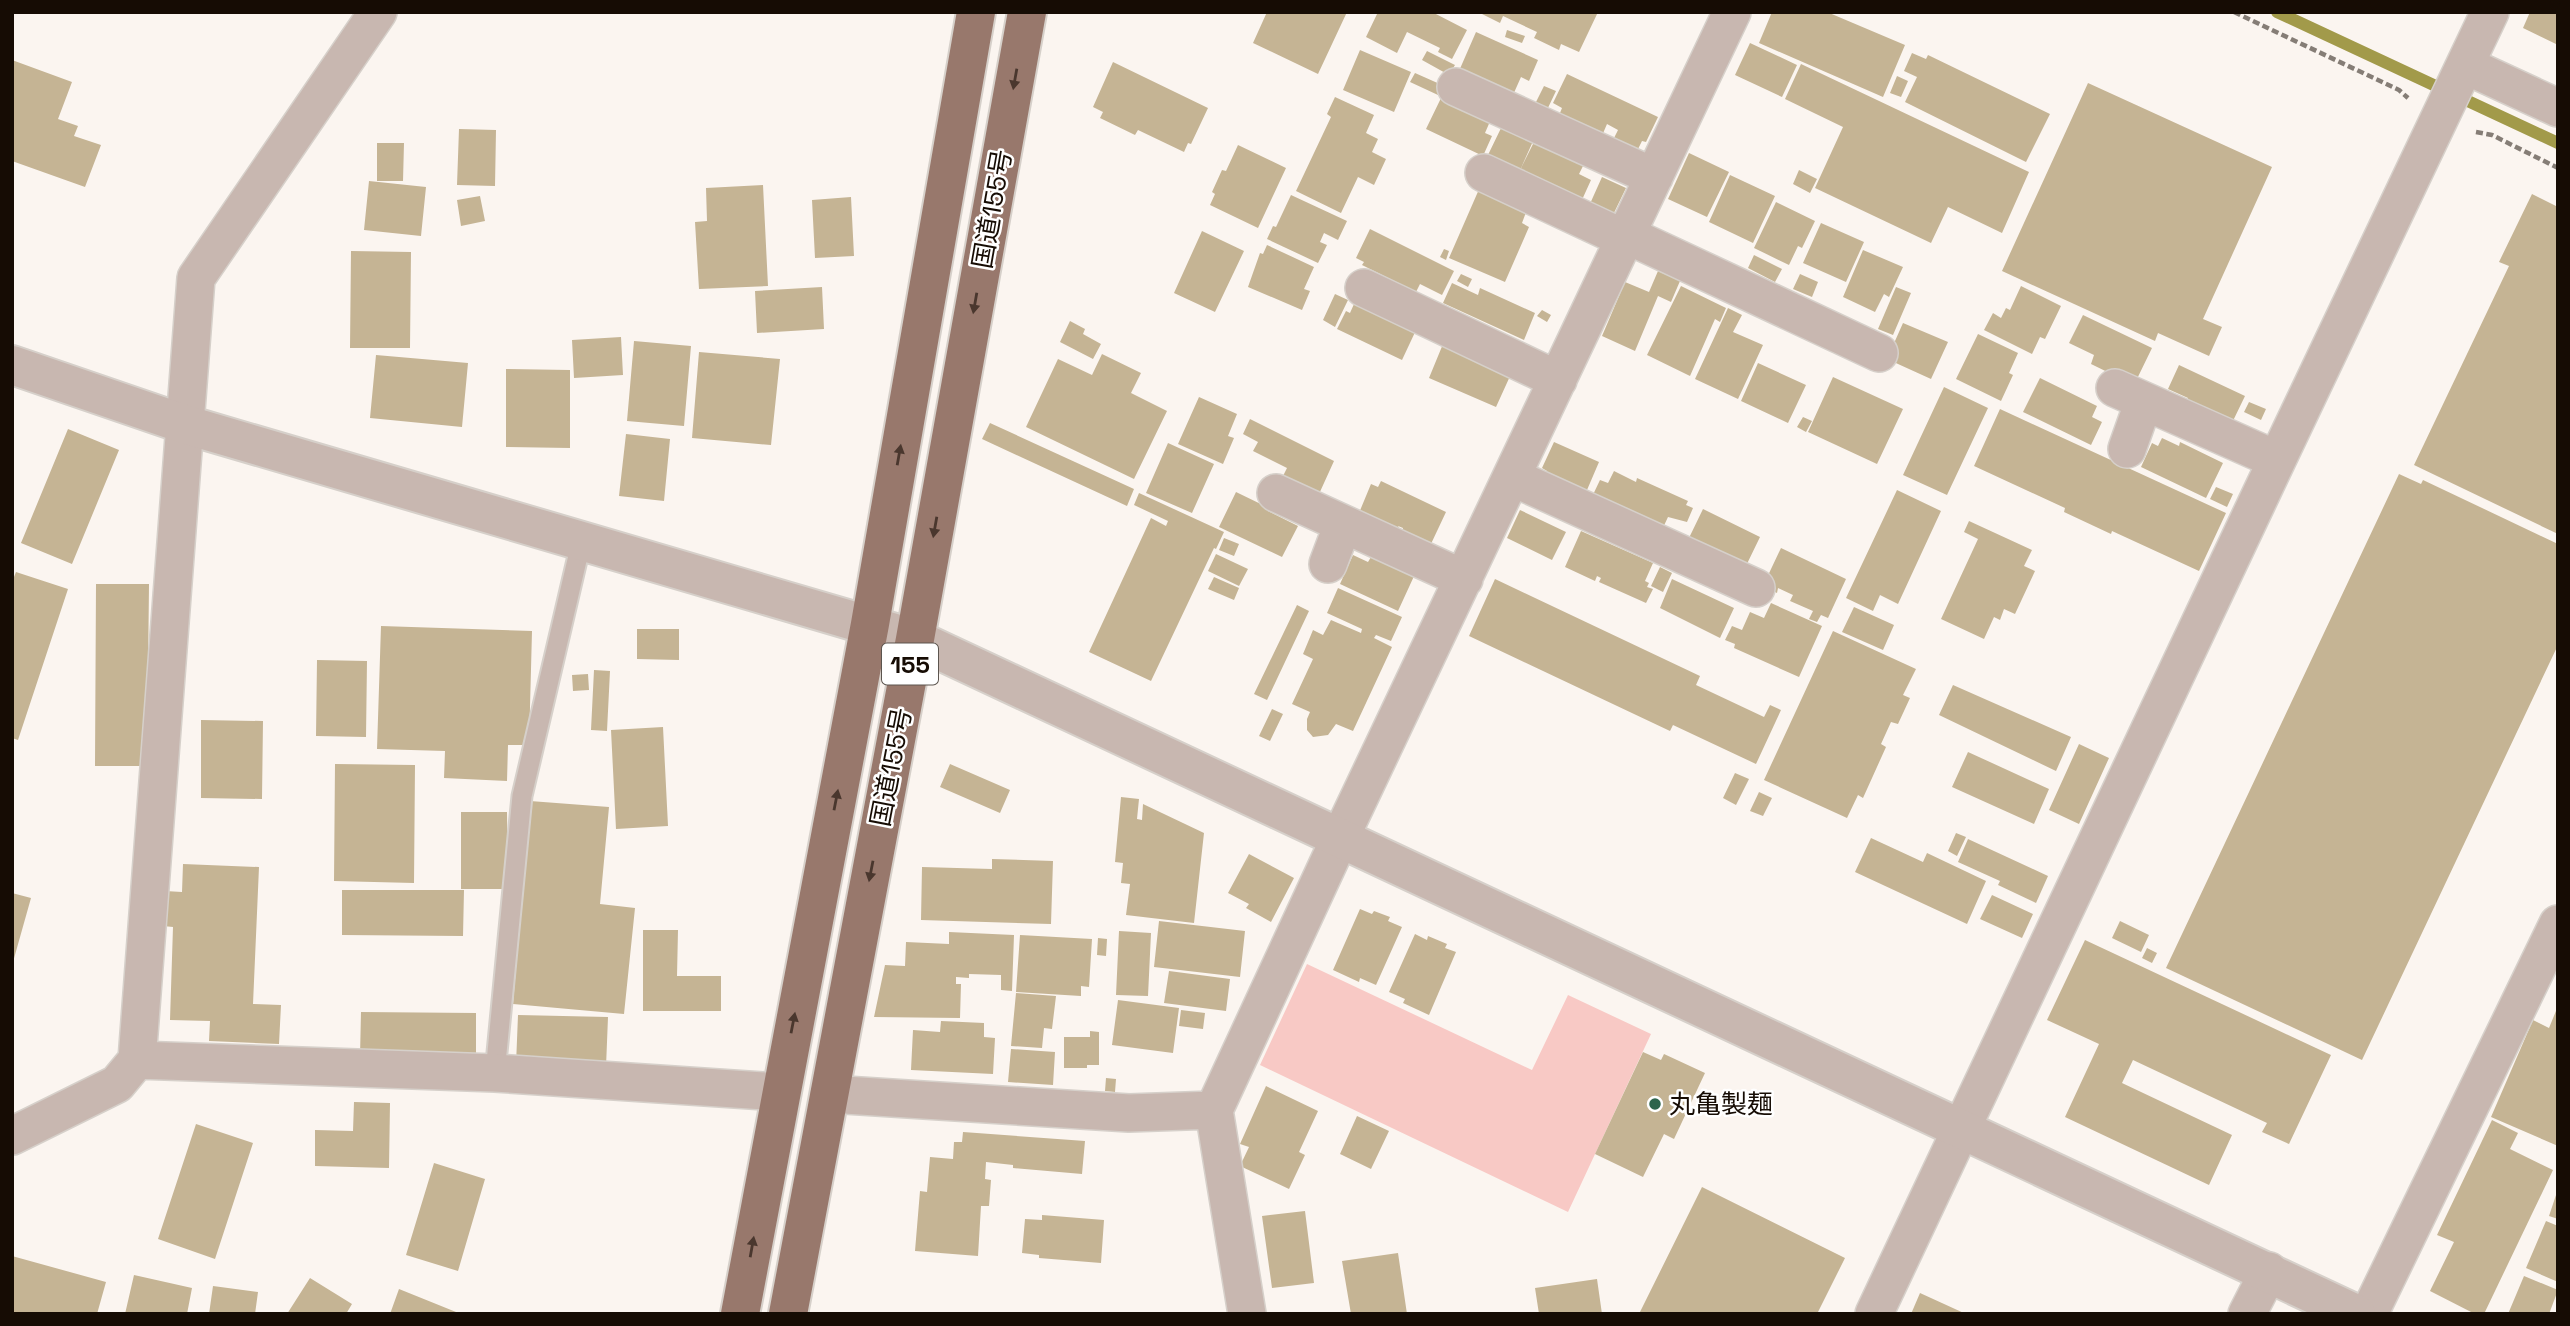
<svg xmlns="http://www.w3.org/2000/svg" width="2570" height="1326" font-family="'Space Grotesk','Noto Sans JP',sans-serif">
	<style>
		.green { fill: #f8c9c5 }
		.lines { fill: none; stroke-linecap: round; stroke-linejoin: round }
		.stream { stroke: #a29a4a; stroke-width: 12 }
		.building { fill: #c5b494 }
		.service-casing { stroke: #d6d0ca; stroke-width: 23 }
		.minor-casing { stroke: #d6d0ca; stroke-width: 40 }
		.tertiary-casing { stroke: #d6d0ca; stroke-width: 42 }
		.trunk-casing { stroke: #d6d0ca; stroke-width: 42 }
		.path { stroke: #857d76; stroke-width: 4.5; stroke-dasharray: 7 3.5; stroke-linecap: butt }
		.service { stroke: #c8b7b0; stroke-width: 19 }
		.minor { stroke: #c8b7b0; stroke-width: 37 }
		.tertiary { stroke: #c8b7b0; stroke-width: 38 }
		.trunk { stroke: #98786c; stroke-width: 38 }
		.oneway { fill: #4a372e }
		.poi-dot { fill: #2c644c; stroke: #fff; stroke-width: 2.5 }
		.labels { text-anchor: middle; dominant-baseline: central; stroke-width: 5; stroke-linejoin: round; paint-order: stroke }
		.shield { fill: #fff; stroke: #5c554f; stroke-width: 2 }
		.shield-label { font-size: 24px; font-weight: bold; fill: #160c04 }
		.street-label { font-size: 26px; fill: #160c04; stroke: #fff }
		.poi-label { font-size: 26px; fill: #160c04; stroke: #fff; text-anchor: start }
	</style>
	<rect width="100%" height="100%" fill="#fbf5f0"/>
	<path class="green" d="M1307,964L1532,1070L1568,995L1651,1034L1568,1212L1260,1065Z"/>
	<g class="lines">
		<path class="stream" d="M2277,12L2558,143"/>
	</g>
	<path class="building" d="M1267,12H1347L1318,74L1253,43Z
		M1378,12H1432L1467,30L1452,59L1438,52L1440,48L1407,32L1397,53L1366,37Z
		M1478,12H1598L1579,52L1561,44L1559,50L1534,38L1537,32L1503,16L1500,23Z
		M1772,12H1827L1905,45L1883,97L1759,43Z
		M2530,12H2558V45L2523,28Z
		M1507,30L1525,36L1522,43L1505,37Z
		M1476,32L1538,60L1529,81L1521,77L1513,95L1459,71Z
		M1750,43L1797,65L1782,97L1735,75Z
		M1360,50L1411,72L1394,112L1343,90Z
		M1427,51L1455,65L1449,75L1422,60Z
		M1912,53L1926,59L1928,55L2050,114L2026,162L1905,102L1917,77L1904,71Z
		M12,60L72,82L58,119L78,126L74,136L101,145L85,187L12,161Z
		M1113,62L1208,108L1191,144L1188,143L1184,152L1138,130L1135,135L1100,118L1103,112L1093,107Z
		M1801,64L2029,172L2002,233L1948,207L1931,243L1815,188L1843,127L1785,99Z
		M1415,73L1442,85L1438,95L1410,82Z
		M1567,74L1658,117L1646,142L1642,141L1636,153L1612,142L1618,130L1607,124L1601,138L1558,118L1562,108L1553,103Z
		M1897,76L1908,81L1901,97L1890,93Z
		M2088,83L2272,167L2203,319L2222,327L2209,356L2158,333L2155,341L2002,271Z
		M1544,86L1556,91L1546,112L1534,106Z
		M1442,96L1491,119L1485,133L1492,136L1483,156L1426,129Z
		M1335,97L1374,115L1366,133L1378,139L1372,152L1386,159L1374,185L1358,177L1341,213L1296,191L1331,117L1327,114Z
		M1503,124L1534,139L1521,168L1534,142L1585,162L1579,174L1591,180L1581,202L1487,157Z
		M459,129L496,130L495,186L457,185Z
		M377,143H404L403,181H377Z
		M1238,145L1286,168L1258,228L1210,205L1215,194L1212,192L1222,170L1226,171Z
		M1689,153L1729,172L1707,217L1668,199Z
		M1799,170L1817,179L1810,193L1793,184Z
		M1730,175L1775,196L1753,243L1709,222Z
		M1602,177L1626,188L1612,217L1589,206Z
		M369,181L426,187L421,236L364,230Z
		M763,185L768,286L699,289L695,222L707,221L706,188Z
		M1480,187L1528,207L1522,223L1529,227L1505,282L1449,258Z
		M2532,194L2558,207V534L2414,465L2509,266L2499,262Z
		M1291,195L1347,221L1338,240L1324,233L1320,242L1327,245L1318,263L1267,239L1273,226L1276,227Z
		M480,196L485,221L461,226L457,200Z
		M851,197L854,256L815,258L812,200Z
		M1776,202L1815,221L1802,248L1798,246L1789,265L1754,248Z
		M1821,223L1864,242L1846,282L1803,263Z
		M1370,229L1454,271L1442,295L1420,284L1416,292L1362,265L1364,262L1356,258Z
		M1202,231L1244,251L1215,312L1174,293Z
		M1267,245L1314,267L1304,289L1310,291L1302,310L1248,287L1260,253L1263,254Z
		M1444,249L1449,251L1446,260L1440,257Z
		M1863,250L1903,267L1889,297L1884,294L1875,312L1843,297Z
		M351,251L411,252L410,348H350Z
		M1754,255L1782,269L1775,282L1748,268Z
		M1658,271L1680,281L1671,302L1658,296L1635,351L1602,336L1625,282L1649,292Z
		M1461,274L1472,279L1468,287L1457,281Z
		M1800,274L1818,282L1812,297L1793,289Z
		M1452,283L1478,295L1480,288L1535,313L1524,340L1443,303Z
		M1681,286L1726,308L1720,322L1715,319L1690,376L1647,355Z
		M2021,286L2061,306L2045,339L2040,337L2032,354L1984,330L1993,313L2001,318L2006,308L2010,310Z
		M822,287L824,329L757,333L755,291Z
		M1896,287L1911,293L1893,335L1878,329Z
		M1335,294L1348,300L1335,327L1323,320Z
		M1354,304L1373,313L1375,308L1417,328L1402,360L1337,329L1346,311L1350,313Z
		M1728,308L1742,315L1733,332L1763,345L1738,399L1695,379Z
		M1542,310L1551,315L1547,322L1537,316Z
		M2083,315L2152,348L2134,385L2091,364L2094,355L2069,343Z
		M1070,321L1085,329L1083,334L1101,344L1093,359L1060,342Z
		M1903,323L1948,342L1931,379L1887,359Z
		M1978,334L2018,353L2009,373L2013,375L2001,401L1956,379Z
		M621,337L623,375L574,378L572,340Z
		M634,341L691,346L684,426L627,421Z
		M1443,344L1511,374L1496,407L1429,378Z
		M699,352L780,359L771,445L692,438Z
		M1102,354L1141,373L1131,393L1167,411L1134,479L1026,427L1058,359L1092,375Z
		M376,355L468,363L462,427L370,418Z
		M1758,363L1806,385L1788,423L1741,401Z
		M2179,365L2245,396L2231,425L2185,404L2188,398L2168,389Z
		M506,369L570,370V448L506,447Z
		M1833,377L1903,409L1877,464L1808,432Z
		M2040,378L2097,406L2092,417L2102,422L2091,445L2023,412Z
		M1944,387L1988,408L1947,495L1903,475Z
		M1199,397L1237,414L1228,436L1234,438L1223,464L1178,444Z
		M2249,402L2266,409L2261,420L2244,412Z
		M2000,409L2226,513L2199,571L2112,531L2111,534L2064,512L2065,508L1974,466Z
		M1803,417L1812,421L1806,432L1797,427Z
		M1250,419L1334,461L1319,494L1283,476L1287,468L1253,451L1258,442L1243,434Z
		M990,423L1134,489L1127,506L982,439Z
		M68,429L119,450L72,564L21,543Z
		M626,434L670,439L664,501L619,496Z
		M2162,438L2179,446L2180,442L2223,463L2206,498L2141,467L2152,443L2158,446Z
		M1554,442L1599,462L1584,497L1544,478L1547,471L1542,468Z
		M1168,443L1214,464L1192,513L1146,493Z
		M1614,471L1636,482L1637,478L1688,501L1686,505L1693,508L1687,522L1668,517L1661,532L1590,501L1600,480L1608,483Z
		M2399,474L2421,484L2423,480L2558,544V645L2362,1060L2166,968Z
		M1381,481L1446,512L1430,546L1402,533L1403,528L1398,526L1402,533L1359,513L1371,484L1378,487Z
		M2216,487L2233,494L2227,507L2210,499Z
		M1897,490L1941,511L1898,604L1880,595L1873,611L1846,598Z
		M1236,492L1269,508L1268,511L1298,526L1282,557L1219,527Z
		M1139,493L1224,532L1216,549L1214,548L1151,681L1089,652L1151,518L1166,526L1168,521L1134,505Z
		M1703,509L1760,537L1744,570L1688,540Z
		M1520,510L1566,532L1552,560L1507,538Z
		M1969,521L2032,550L2024,566L2035,571L2015,614L2004,609L2000,620L1994,617L1984,639L1941,619L1978,539L1964,532Z
		M1581,531L1653,563L1645,581L1649,583L1647,587L1653,589L1646,603L1599,582L1601,578L1597,576L1595,581L1565,567Z
		M1224,538L1239,544L1234,556L1219,550Z
		M1781,548L1846,579L1828,618L1821,615L1817,622L1809,619L1813,611L1790,601L1793,595L1778,588L1777,593L1763,586Z
		M1216,554L1248,569L1239,586L1208,571Z
		M1353,555L1368,562L1371,557L1389,566L1391,563L1415,574L1398,611L1340,584Z
		M1660,567L1672,573L1663,592L1651,586Z
		M16,572L68,589L18,740L12,738V582Z
		M1214,577L1239,588L1234,600L1208,589Z
		M1495,579L1700,676L1696,685L1764,717L1770,705L1781,710L1756,764L1673,725L1670,731L1469,636Z
		M1672,579L1734,608L1720,638L1660,608Z
		M96,584H149L147,766H95Z
		M1338,588L1402,617L1391,641L1376,635L1374,638L1392,647L1353,731L1336,724L1328,735L1313,737L1307,730V719L1310,712L1292,704L1313,659L1303,654L1313,630L1323,635L1331,620L1361,633L1362,629L1327,613Z
		M1771,603L1822,626L1799,677L1734,648L1735,644L1725,640L1732,626L1742,630L1750,612L1764,618Z
		M1297,605L1309,611L1267,700L1254,694Z
		M1854,607L1894,625L1883,650L1842,632Z
		M381,626L532,631L529,745H508L507,781L444,778L445,751L377,749Z
		M637,629H679V660L637,659Z
		M1833,631L1916,669L1903,695L1910,698L1898,724L1891,722L1881,744L1886,747L1863,798L1858,795L1847,818L1764,780Z
		M317,660L367,661L366,737L316,736Z
		M594,670L610,671L607,731L591,730Z
		M588,674L589,690L573,691L572,675Z
		M1953,685L2071,737L2056,771L1939,715Z
		M1272,709L1283,714L1270,741L1259,736Z
		M201,720L263,721L262,799L201,798Z
		M663,727L668,826L616,829L611,730Z
		M2079,744L2109,758L2079,824L2049,810Z
		M1968,752L2049,789L2034,824L1952,787Z
		M335,764L415,765L414,883L334,881Z
		M950,764L1010,790L1000,813L940,787Z
		M1735,773L1749,779L1736,805L1723,798Z
		M1759,792L1772,798L1763,816L1750,811Z
		M1121,797L1139,799L1137,819L1142,820L1143,804L1204,833L1194,923L1126,915L1130,884L1121,883L1123,863L1115,862Z
		M530,801L609,807L600,904L635,908L624,1014L513,1004Z
		M461,812H507L508,889H461Z
		M1956,833L1966,837L1957,856L1948,851Z
		M1871,838L1923,862L1927,853L1986,881L1967,924L1855,872Z
		M1968,839L2048,876L2036,903L1998,885L2000,881L1958,862Z
		M1249,854L1294,878L1271,922L1246,908L1249,904L1228,893Z
		M992,859L1053,861L1051,924L921,920L922,867L992,869Z
		M183,864L259,867L253,1004L281,1005L279,1044L209,1041L210,1021L170,1020L173,927L163,926L165,891L182,892Z
		M342,890H464L463,936L342,935Z
		M12,893L31,898L13,962H12Z
		M1992,895L2033,914L2022,938L1980,919Z
		M1360,909L1372,914L1374,911L1390,917L1388,921L1402,927L1376,985L1360,978L1359,982L1333,970Z
		M1159,921L1245,931L1240,977L1154,967Z
		M2120,921L2149,935L2141,952L2112,938Z
		M643,930H678L677,976H721V1011H643Z
		M1119,931L1151,933L1148,996L1116,995Z
		M949,932L1014,935L1012,991L1001,990V975L969,974V978L956,977V984H961L960,1018L874,1017L885,965L905,966L906,942L949,944Z
		M1415,934L1427,940L1428,936L1447,944L1445,948L1456,952L1429,1015L1403,1003L1405,999L1389,992Z
		M1020,935L1092,939L1089,987L1081,986V996L1016,992Z
		M1098,938L1107,939L1106,956L1097,955Z
		M2085,940L2331,1055L2289,1144L2262,1132L2267,1123L2133,1060L2122,1083L2232,1135L2209,1185L2065,1117L2099,1044L2047,1020Z
		M2147,948L2157,953L2152,963L2142,958Z
		M1169,971L1230,979L1226,1011L1164,1003Z
		M1016,993L1056,996L1052,1029L1044,1028L1042,1048L1011,1046Z
		M1118,1000L1179,1008L1173,1053L1112,1045Z
		M2558,1006V1146L2491,1117L2533,1020L2549,1028Z
		M1181,1010L1205,1013L1203,1029L1179,1026Z
		M361,1012L476,1013V1058L360,1057Z
		M518,1015L608,1017L606,1067L516,1065Z
		M941,1021L984,1023V1037L995,1038L993,1074L911,1070L913,1030L940,1032Z
		M1090,1031L1099,1032V1065H1087V1068H1064V1037H1090Z
		M1011,1049L1055,1052L1053,1085L1008,1082Z
		M1643,1052L1661,1060L1664,1054L1705,1073L1674,1139L1664,1134L1643,1177L1595,1154Z
		M1106,1078L1116,1079L1115,1092L1105,1091Z
		M1266,1086L1318,1111L1299,1152L1305,1155L1289,1189L1240,1166L1249,1147L1240,1144Z
		M354,1102L390,1103L389,1168L315,1166V1130L353,1131Z
		M1357,1116L1389,1131L1371,1169L1340,1154Z
		M2492,1120L2518,1133L2510,1149L2553,1170L2484,1314H2475L2430,1291L2454,1242L2437,1235Z
		M196,1124L253,1143L215,1259L158,1239Z
		M963,1132L1085,1141L1082,1174L1013,1168V1165L986,1162L985,1179L991,1180L989,1206H981L978,1256L915,1251L920,1191L927,1192L930,1157L953,1159L954,1142H962Z
		M434,1163L485,1179L458,1271L406,1255Z
		M1702,1187L1845,1258L1817,1314H1639Z
		M2557,1192H2558V1219L2549,1216Z
		M1305,1211L1314,1283L1272,1288L1262,1216Z
		M1042,1215L1104,1220L1101,1263L1039,1258V1255L1022,1253L1025,1219L1042,1220Z
		M2546,1221L2558,1226V1282L2526,1268Z
		M1398,1253L1407,1314H1351L1342,1261Z
		M12,1256L106,1282L97,1314H12Z
		M134,1275L192,1288L187,1314H125Z
		M2524,1276L2558,1290L2549,1314H2508Z
		M310,1278L352,1304L346,1314H287Z
		M1597,1279L1602,1314H1539L1535,1288Z
		M213,1286L258,1292L255,1314H209Z
		M399,1289L461,1314H390Z
		M1920,1293L1966,1314H1911Z"/>
	<g class="lines">
		<g class="service-casing">
			<path id="service" d="M495,1073L522,796L581,543"/>
		</g>
		<g class="minor-casing">
			<path id="minor" d="M2465,65L2558,108
				M1456,87L1654,177
				M1484,173L1625,239
				M1627,235L1879,353
				M1364,288L1558,380
				M2115,388L2277,460
				M2127,449L2144,401
				M1512,477L1756,588
				M1276,493L1464,579
				M1328,564L1343,524
				M137,1060L196,278L378,12
				M829,1094L1129,1113L1214,1110
				M12,1136L117,1084L137,1060L495,1073L780,1092
				M1247,1314L1214,1110L1340,838L1732,12
				M1874,1314L2277,460L2490,12
				M2247,1314L2269,1271
				M2369,1314L2558,924"/>
		</g>
		<g class="tertiary-casing">
			<path id="tertiary" d="M12,365L187,425L915,639L2356,1314"/>
		</g>
		<g class="trunk-casing">
			<path id="trunk" d="M740,1314L870,624L976,12
				M788,1314L915,639L1027,12"/>
		</g>
		<path class="path" d="M2234,12L2399,90L2408,98
			M2476,132L2492,135L2558,168"/>
		<use href="#service" class="service"/>
		<use href="#minor" class="minor"/>
		<use href="#tertiary" class="tertiary"/>
		<use href="#trunk" class="trunk"/>
	</g>
	<defs><path id="oneway-solid" d="M-6-.8H1V-3.2L6.5 0L1 3.2V.8H-6Z" transform="scale(1.75)"/></defs>
	<g class="oneway">
		<use href="#oneway-solid" transform="translate(1015 79) rotate(100)"/>
		<use href="#oneway-solid" transform="translate(975 303) rotate(100)"/>
		<use href="#oneway-solid" transform="translate(899 455) rotate(-80)"/>
		<use href="#oneway-solid" transform="translate(935 527) rotate(100)"/>
		<use href="#oneway-solid" transform="translate(836 800) rotate(-79)"/>
		<use href="#oneway-solid" transform="translate(871 871) rotate(101)"/>
		<use href="#oneway-solid" transform="translate(793 1023) rotate(-79)"/>
		<use href="#oneway-solid" transform="translate(752 1247) rotate(-80)"/>
	</g>
	<circle class="poi-dot" cx="1655" cy="1104" r="7"/>
	<g class="labels">
		<rect class="shield" x="882" y="643.5" width="56" height="41" rx="5"/>
		<g class="shield-label">
			<text x="910" y="664">155</text>
		</g>
		<g class="street-label">
			<text transform="translate(992 209) rotate(-80)">国道155号</text>
			<text transform="translate(891 767) rotate(-79)">国道155号</text>
		</g>
		<g class="poi-label">
			<text x="1669" y="1104">丸亀製麺</text>
		</g>
	</g>
	<rect width="2570" height="1326" fill="none" stroke="#160c04" stroke-width="28"/>
</svg>
